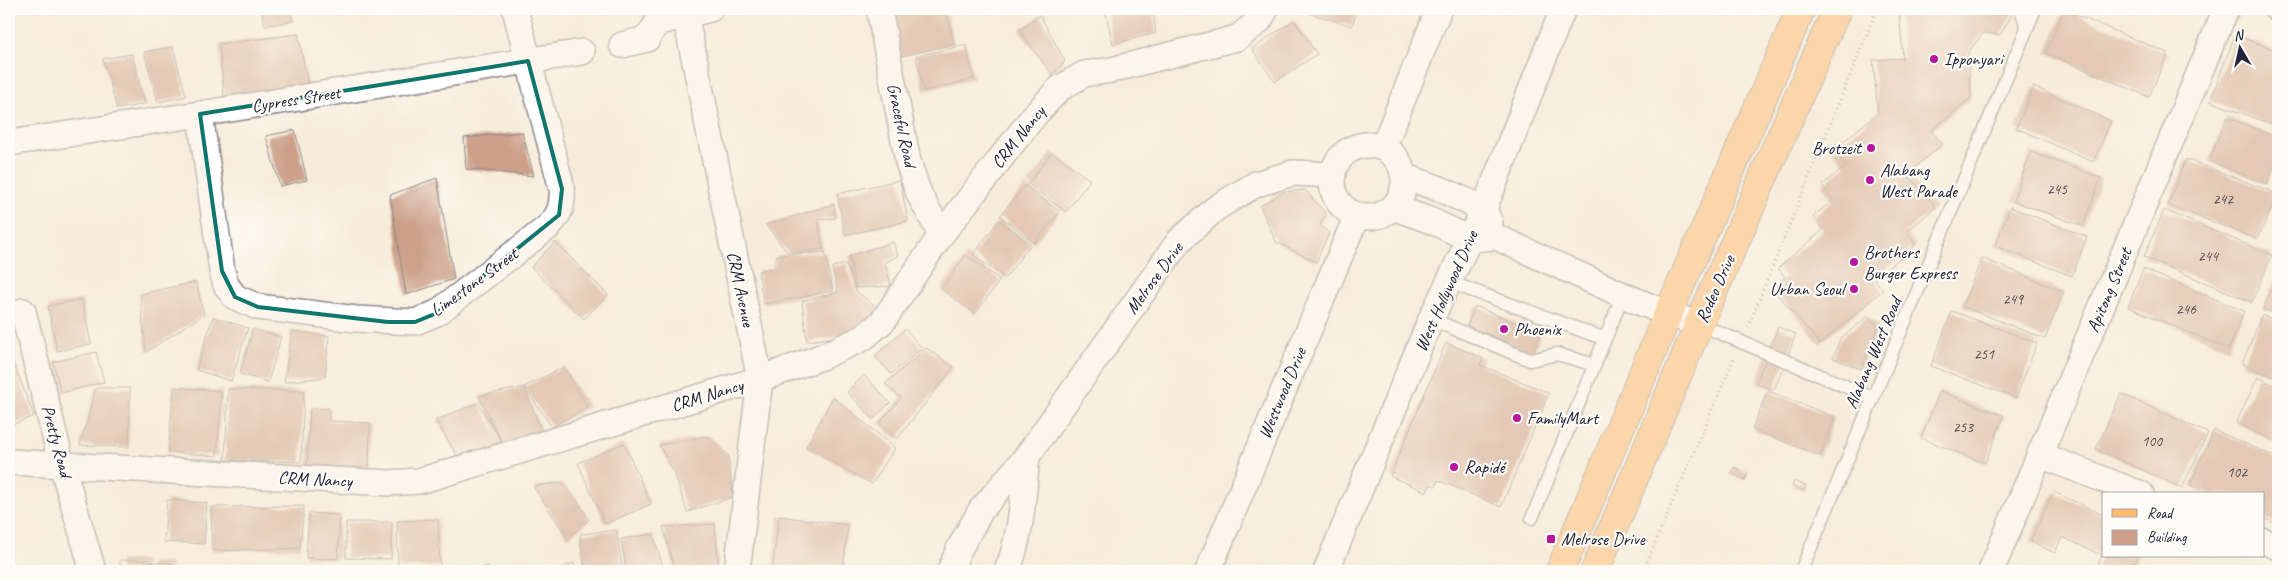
<svg xmlns="http://www.w3.org/2000/svg" width="2287" height="580" font-family="Caveat,sans-serif">
	<style>
		.building { fill: #cca089 }
		.lines { fill: none; stroke-linecap: round; stroke-linejoin: round }
		.lane-casing { stroke: #8c878a; stroke-width: 15 }
		.street-casing { stroke: #8c878a; stroke-width: 28 }
		.primary-casing { stroke: #8c878a; stroke-width: 30 }
		.path { stroke: #8c878a; stroke-width: 3; stroke-dasharray: 1 4; stroke-linecap: butt }
		.lane { stroke: #fff; stroke-width: 12 }
		.street { stroke: #fff; stroke-width: 25 }
		.primary { stroke: #ffbb71; stroke-width: 28 }
		.marked { fill: none; stroke: #0f766e; stroke-width: 4; stroke-linejoin: round }
		.poi-dot { fill: #b5179e; stroke: #fdfcf7; stroke-width: 2 }
		.labels { text-anchor: middle; dominant-baseline: central; stroke-width: 4.5; stroke-linejoin: round; paint-order: stroke }
		.number-label { font-size: 15px; fill: #4c424e }
		.poi-label { font-size: 18px; fill: #22223b; stroke: #fdfcf7; text-anchor: start }
		.street-label { font-size: 18px; fill: #22223b; stroke: #fdfcf7 }
	</style>
	<rect width="100%" height="100%" fill="#fdfcf7"/>
	<filter id="ink" filterUnits="userSpaceOnUse"><feTurbulence type="fractalNoise" baseFrequency=".02" numOctaves="2"/><feDisplacementMap in="SourceGraphic" scale="10" xChannelSelector="R" yChannelSelector="G"/><feConvolveMatrix kernelMatrix="1 2 1 2 8 2 1 2 1" color-interpolation-filters="sRGB"/></filter>
	<filter id="wash" filterUnits="userSpaceOnUse"><feTurbulence type="fractalNoise" baseFrequency=".0096" numOctaves="4" result="noise"/><feDisplacementMap in="SourceGraphic" scale="20" xChannelSelector="R" yChannelSelector="G"/><feGaussianBlur stdDeviation="1.12" result="paint"/><feColorMatrix in="noise" values="0 0 0 0 0 0 0 0 0 0 0 0 0 0 0 0 0 1.4 0 .05"/><feComposite in="paint" operator="in"/></filter>
	<g filter="url(#wash)">
		<rect width="100%" height="100%" fill="#f7ecda"/>
		<g id="blocks">
			<path class="building" d="M261,9H290L293,21L265,26Z
				M890,9H946L954,44L902,56Z
				M1105,9H1153L1156,33L1113,44Z
				M1311,9H1357L1352,26L1309,13Z
				M1899,9H2015L2000,35L1983,33L1968,53L1971,98L1931,131L1943,144L1907,174L1936,207L1906,232L1916,245L1874,279L1883,290L1820,344L1773,289L1785,277L1778,268L1823,230L1813,216L1833,201L1822,185L1846,166L1832,151L1878,113L1873,60L1903,58Z
				M2064,10L2168,53L2149,97L2046,53Z
				M1040,15L1065,61L1052,75L1019,30Z
				M1294,20L1317,54L1275,82L1252,49Z
				M298,34L308,85L224,98L219,44Z
				M2235,35L2278,51V127L2210,101Z
				M966,45L974,79L924,91L916,56Z
				M173,47L186,96L158,102L144,52Z
				M132,54L145,104L117,109L103,59Z
				M2034,87L2111,121L2093,162L2016,128Z
				M2227,117L2278,138V156L2267,184L2209,161Z
				M295,130L307,180L280,186L266,136Z
				M522,132L534,176L466,169L464,138Z
				M1052,152L1090,180L1066,212L1028,184Z
				M2031,152L2101,178L2083,226L2013,201Z
				M2186,159L2278,194L2257,239L2168,205Z
				M437,178L454,279L406,295L390,195Z
				M900,180L908,221L845,235L837,194Z
				M1025,185L1060,212L1034,243L1000,216Z
				M1305,190L1326,214L1320,225L1329,233L1316,262L1276,242L1260,206L1283,192Z
				M834,204L836,218L818,220L823,249L788,253L766,225Z
				M2010,207L2087,237L2072,276L1995,246Z
				M2164,210L2272,255L2252,302L2144,257Z
				M999,220L1031,244L1005,278L973,255Z
				M555,242L608,295L584,319L531,267Z
				M893,242L898,256L885,262L891,286L856,288L849,256Z
				M825,252L833,291L764,304L758,271L774,268L777,255Z
				M966,255L1000,280L975,314L941,289Z
				M1982,258L2064,292L2045,339L1962,306Z
				M846,264L856,291L881,311L851,335L807,341L802,301L838,292L832,267Z
				M2143,269L2244,311L2229,349L2128,307Z
				M2278,271V315L2263,309Z
				M196,282L204,314L146,352L140,294Z
				M82,299L91,344L57,351L48,306Z
				M1475,306L1541,333L1533,353L1467,326Z
				M1952,311L2037,343L2016,398L1931,366Z
				M2262,315L2278,322V378L2242,364Z
				M213,317L248,328L231,381L196,370Z
				M1867,317L1879,326L1861,369L1833,358L1840,339Z
				M1778,327L1796,334L1774,390L1756,383Z
				M253,329L281,337L268,382L240,374Z
				M905,329L922,348L891,374L875,356Z
				M292,331L329,336L325,377L284,382Z
				M1446,343L1483,358L1480,365L1549,393L1501,507L1438,480L1436,486L1431,484L1427,492L1390,476Z
				M926,348L954,367L897,439L879,423L901,398L885,384Z
				M9,351L34,416L9,426Z
				M96,352L104,382L61,393L53,362Z
				M564,367L588,407L552,427L524,387L542,432L462,464L436,420L478,403L503,444L479,396L524,387Z
				M864,375L890,403L873,419L847,392Z
				M2258,377L2278,387V443L2236,423Z
				M174,387L222,391L217,456L168,452Z
				M96,388H130L129,447L80,445Z
				M228,389L304,391L301,462L225,460Z
				M1768,391L1835,417L1820,456L1752,429Z
				M1940,391L2004,416L1985,463L1921,438Z
				M2121,394L2208,433L2182,488L2096,449Z
				M833,397L895,448L872,484L806,447Z
				M329,408V421L370,423L369,469L307,465L310,409Z
				M2214,430L2278,458V524L2263,518V494H2209L2190,485Z
				M708,436L728,455L733,497L687,512L675,475L659,445Z
				M624,443L651,504L605,524L578,463Z
				M1734,467L1748,473L1745,480L1731,474Z
				M1794,481L1806,486L1804,491L1792,486Z
				M562,483L578,501L589,520L568,538L533,486Z
				M2054,492L2103,515V556H2138L2131,571H2100L2096,569L2102,555L2062,537L2055,553L2030,541Z
				M167,500L207,503L204,544L164,542Z
				M304,506L300,548L212,551L211,507Z
				M309,513L340,515L338,559L306,558Z
				M779,516L848,525L843,571H772Z
				M438,519L440,566L398,568L397,521Z
				M346,522H392L391,559L346,558Z
				M715,524L719,571H675L663,527Z
				M617,530L622,571H585L580,534Z
				M653,534L663,567L660,571H627L621,539Z
				M120,560H146L145,571H120Z
				M151,562L171,563L170,571H150Z
				M574,563L576,571H554Z
				M488,566V571H457V570Z"/>
		</g>
	</g>
	<g filter="url(#ink)">
		<use href="#blocks" fill-opacity="0" stroke="#8c878a" stroke-width="1"/>
		<g class="lines">
			<g class="lane-casing">
				<path id="lane" d="M2021,9L2027,27
					M1449,282L1605,339
					M1431,319L1530,360L1557,354L1595,365
					M1699,324L1873,398
					M1532,518L1623,295
					M1801,571L2035,9"/>
			</g>
			<g class="street-casing">
				<path id="street" d="M684,9L760,379L737,571
					M879,9L908,162L919,194L941,235
					M2277,9H2278
					M622,45L647,39L657,23L710,9
					M200,114L222,271L226,285L235,297L258,307L357,319L415,322L437,313L548,227C560,214 563,206 562,189L515,9
					M9,143L200,114L582,52
					M1332 181a36 36 0 1 1 72 0a36 36 0 1 1-72 0Z
					M1383,148L1439,9
					M1404,176L1440,189L1484,209L1490,223
					M1393,207L1434,222L1469,239L1496,237L1623,295L1668,314L1699,324
					M23,311L62,465L93,571
					M2040,455L2141,494
					M9,462L389,483L419,481L760,379L821,357L863,338L883,321L941,235L1033,117L1059,89L1084,74L1111,70L1237,38L1259,21L1266,9
					M2263,541L2278,547
					M950,571L959,549L981,510L1027,456L1179,241L1216,208L1256,184L1293,173L1333,175
					M1007,571C1022,535 1023,494 1027,456
					M1208,571L1357,215
					M1326,571L1431,319L1484,209L1563,9
					M1991,571L2226,9"/>
			</g>
			<g class="primary-casing">
				<path id="primary" d="M1560,571L1668,314L1801,9
					M1595,571L1699,324L1837,9"/>
			</g>
			<path class="path" d="M1748,327L1877,9
				M1643,571L1735,356"/>
			<use href="#lane" class="lane"/>
			<use href="#street" class="street"/>
			<use href="#primary" class="primary"/>
		</g>
	</g>
	<path d="M0 0H2287V580H0ZM528,61L562,189L559,215L437,313L415,322H388L258,307L235,297L222,271L200,114Z" fill="#f7ecda" fill-opacity=".55" fill-rule="evenodd"/>
	<path class="marked" d="M528,61L562,189L559,215L437,313L415,322H388L258,307L235,297L222,271L200,114Z"/>
	<g class="poi-dot">
		<circle cx="1934" cy="59" r="5"/>
		<circle cx="1871" cy="148" r="5"/>
		<circle cx="1870" cy="180" r="5"/>
		<circle cx="1854" cy="262" r="5"/>
		<circle cx="1854" cy="289" r="5"/>
		<circle cx="1504" cy="329" r="5"/>
		<circle cx="1517" cy="418" r="5"/>
		<circle cx="1454" cy="467" r="5"/>
		<rect x="1546" y="534" width="10" height="10" rx="2.5"/>
	</g>
	<g class="labels">
		<g class="number-label">
			<text x="2057" y="189">245</text>
			<text x="2223" y="199">242</text>
			<text x="2208" y="256">244</text>
			<text x="2013" y="299">249</text>
			<text x="2186" y="309">246</text>
			<text x="1984" y="354">251</text>
			<text x="1963" y="427">253</text>
			<text x="2152" y="441">100</text>
			<text x="2237" y="472">102</text>
		</g>
		<g class="poi-label">
			<text x="1944" y="59">Ipponyari</text>
			<text x="1861" y="148" text-anchor="end">Brotzeit</text>
			<text x="1880" y="170">Alabang<tspan x="1880" dy="21">West Parade</tspan></text>
			<text x="1864" y="252">Brothers<tspan x="1864" dy="21">Burger Express</tspan></text>
			<text x="1844" y="289" text-anchor="end">Urban Seoul</text>
			<text x="1514" y="329">Phoenix</text>
			<text x="1527" y="418">FamilyMart</text>
			<text x="1464" y="467">Rapidé</text>
			<text x="1561" y="539">Melrose Drive</text>
		</g>
		<g class="street-label">
			<text transform="translate(296 99) rotate(-9)">Cypress Street</text>
			<text transform="translate(902 125) rotate(78)">Graceful Road</text>
			<text transform="translate(1018 137) rotate(-51)">CRM Nancy</text>
			<text transform="translate(1154 278) rotate(-54)">Melrose Drive</text>
			<text transform="translate(474 282) rotate(-36)">Limestone Street</text>
			<text transform="translate(741 289) rotate(78)">CRM Avenue</text>
			<text transform="translate(1715 289) rotate(-66)">Rodeo Drive</text>
			<text transform="translate(2109 290) rotate(-67)">Apitong Street</text>
			<text transform="translate(1446 291) rotate(-66)">West Hollywood Drive</text>
			<text transform="translate(1873 353) rotate(-67)">Alabang West Road</text>
			<text transform="translate(1282 393) rotate(-67)">Westwood Drive</text>
			<text transform="translate(707 395) rotate(-17)">CRM Nancy</text>
			<text transform="translate(57 441) rotate(75)">Pretty Road</text>
			<text transform="translate(315 479) rotate(3)">CRM Nancy</text>
		</g>
	</g>
	<rect width="2287" height="580" fill="none" stroke="#fdfcf7" stroke-width="30"/>
	<rect x="2102" y="492" width="162" height="65" fill="#fdfcf7" stroke="#a5a5ac"/>
	<rect x="2112" y="509" width="25" height="8" fill="#ffbb71" stroke="#a5a5ac"/>
	<text x="2147" y="518" font-size="15" fill="#22223b">Road</text>
	<rect x="2112" y="530" width="25" height="15" fill="#cca089" stroke="#a5a5ac"/>
	<text x="2147" y="542" font-size="15" fill="#22223b">Building</text>
	<g transform="translate(2240 48) rotate(351)" stroke="#fdfcf7" stroke-width="4" paint-order="stroke">
	<path d="M0-4L9 19L0 12L-9 19Z" fill="#22223b"/>
	<text y="-8" font-size="14" font-weight="bold" text-anchor="middle" fill="#22223b">N</text>
	</g>
</svg>
